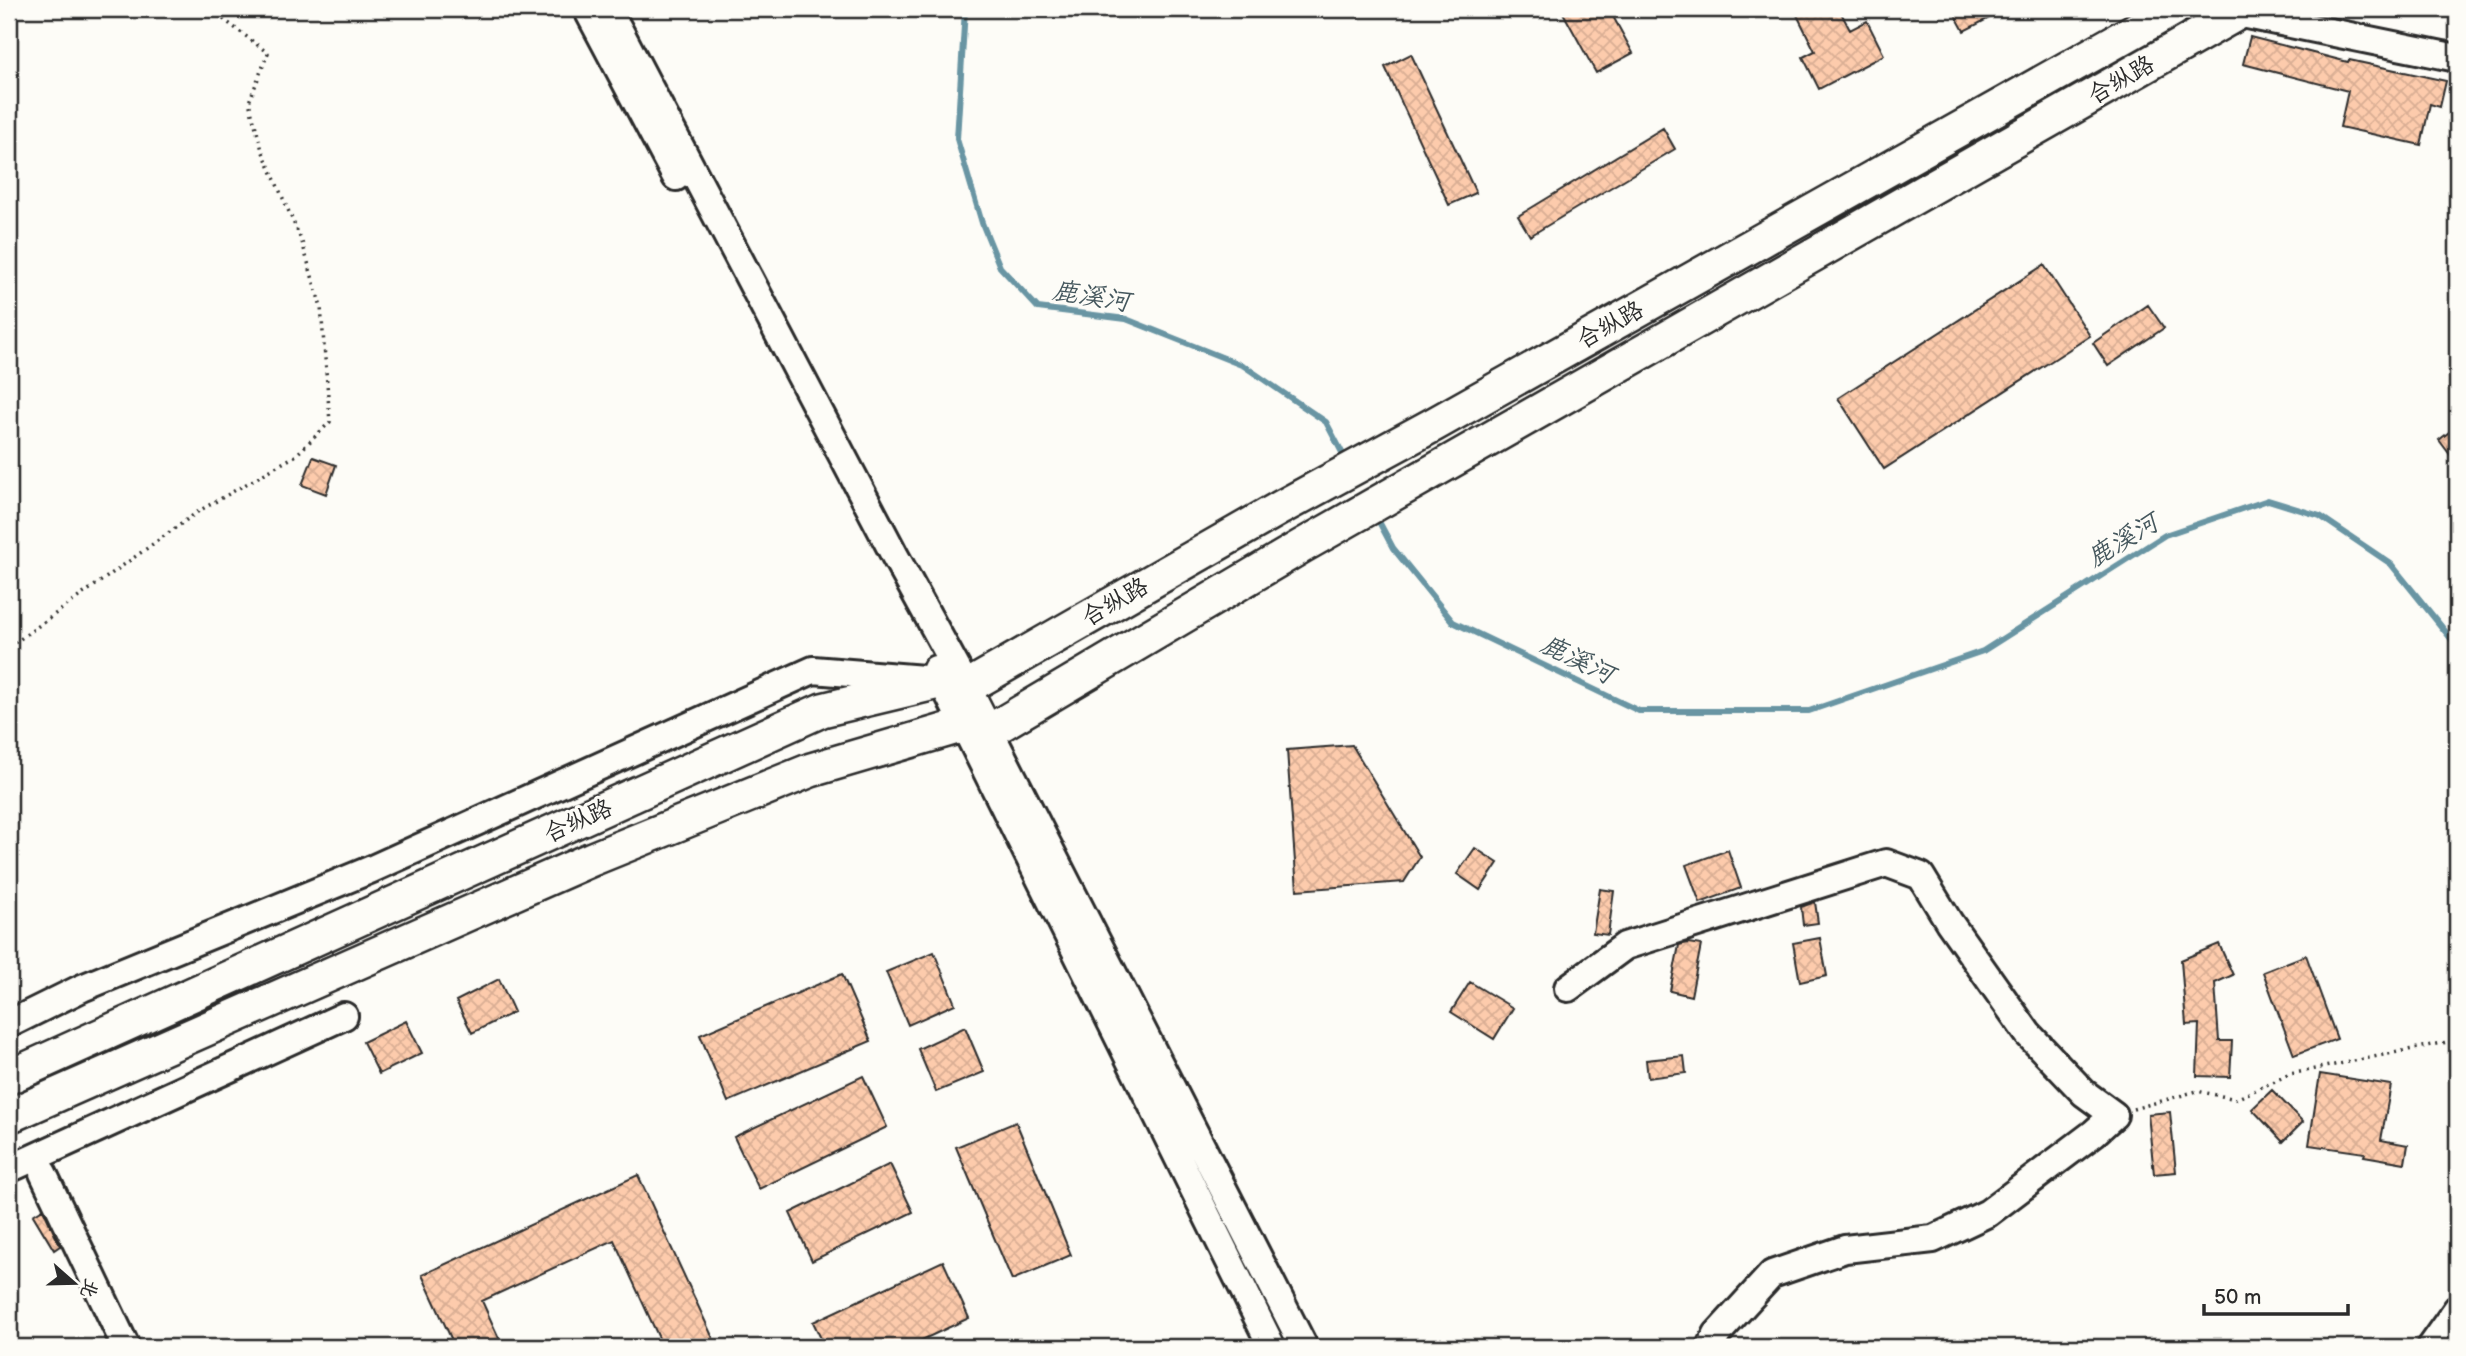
<svg xmlns="http://www.w3.org/2000/svg" width="2466" height="1356" font-family="'Balsamiq Sans','LXGW WenKai TC',sans-serif">
	<style>
		.lines { fill: none; stroke-linecap: round; stroke-linejoin: round }
		.stream { stroke: #6995a3; stroke-width: 6 }
		.building { fill: url(#building-cross-hatch); stroke: #2b2b2b; stroke-width: 2 }
		.minor-casing { stroke: #2b2b2b; stroke-width: 32 }
		.major-casing { stroke: #2b2b2b; stroke-width: 38 }
		.path { stroke: #2b2b2b; stroke-width: 3.5; stroke-dasharray: 2 5; stroke-linecap: butt }
		.minor { stroke: #fdfcf7; stroke-width: 26 }
		.major { stroke: #fdfcf7; stroke-width: 33 }
		.labels { text-anchor: middle; dominant-baseline: central; stroke-width: 6; stroke-linejoin: round; paint-order: stroke }
		.street-label { font-size: 24px; fill: #2b2b2b; stroke: #fdfcf7 }
		.water-label { font-size: 26px; font-style: italic; fill: #45575d; stroke: #fdfcf7 }
	</style>
	<defs>
		<pattern id="building-cross-hatch" width="8" height="8" patternUnits="userSpaceOnUse" patternTransform="scale(1.75)"><rect width="8" height="8" fill="#fdcbac"/><path d="M0 0l8 8M0 8l8-8" fill="none" stroke="#d9ae94"/></pattern>
	</defs>
	<rect width="100%" height="100%" fill="#fdfcf7"/>
	<filter id="ink" filterUnits="userSpaceOnUse"><feTurbulence type="fractalNoise" baseFrequency=".0143" numOctaves="2"/><feDisplacementMap in="SourceGraphic" scale="14" xChannelSelector="R" yChannelSelector="G"/><feConvolveMatrix kernelMatrix="1 2 1 2 8 2 1 2 1" color-interpolation-filters="sRGB"/></filter>
	<g filter="url(#ink)">
		<g class="lines">
			<path class="stream" d="M965,9L957,139L982,223L1000,267L1038,308L1126,319L1244,366L1326,422L1346,460
				M1376,516L1393,548L1453,622L1639,711H1809L1983,651L2165,535L2268,500L2320,516L2391,564L2457,646"/>
		</g>
		<path class="building" d="M1561,9H1609L1633,53L1596,73Z
			M1805,9H1839L1850,30L1867,21L1884,55L1819,89L1803,57L1815,51L1796,13Z
			M1952,9H2007L1964,31Z
			M2250,37L2348,62L2349,60L2446,81L2440,107L2430,104L2421,145L2340,127L2348,91L2243,64Z
			M1411,54L1476,193L1449,205L1385,67Z
			M1663,128L1675,149L1530,236L1518,216Z
			M2044,265L2090,336L1884,469L1838,398Z
			M2148,305L2164,328L2108,366L2093,343Z
			M2457,426V464L2439,440Z
			M313,457L336,465L326,494L302,485Z
			M1352,745L1420,857L1404,882L1297,890L1287,750Z
			M1475,848L1498,863L1480,890L1457,874Z
			M1728,850L1741,888L1700,903L1686,865Z
			M1600,889L1614,891L1608,935L1593,933Z
			M1815,902L1818,923L1803,925L1801,907Z
			M1820,938L1827,976L1800,982L1793,943Z
			M1688,943L1701,945L1691,996L1670,991L1679,945Z
			M2219,944L2233,975L2215,983L2219,1041H2232L2230,1077L2197,1076L2199,1024L2186,1025L2181,960Z
			M934,952L955,1004L908,1025L886,972Z
			M2306,955L2337,1039L2294,1055L2263,972Z
			M842,974L871,1041L728,1102L700,1035Z
			M499,979L514,1012L472,1033L456,1001Z
			M1470,982L1513,1008L1494,1039L1451,1012Z
			M406,1021L422,1053L379,1074L363,1042Z
			M965,1027L984,1072L936,1092L918,1049Z
			M1684,1056L1686,1073L1648,1078L1646,1060Z
			M2320,1074L2391,1085L2381,1140L2408,1145L2405,1163L2364,1156L2365,1153L2309,1145Z
			M863,1076L887,1127L759,1189L734,1137Z
			M2272,1090L2303,1122L2283,1142L2252,1109Z
			M2170,1112L2176,1172L2154,1174L2148,1114Z
			M1016,1122L1071,1255L1012,1280L956,1147Z
			M890,1164L913,1212L812,1261L790,1213Z
			M638,1175L717,1347H663L614,1240L482,1301L503,1347H455L422,1275Z
			M43,1209L60,1246L54,1250L33,1215Z
			M943,1261L969,1318L907,1347H825L813,1322Z"/>
		<g class="lines">
			<g class="minor-casing">
				<path id="minor" d="M587,9L676,177
					M608,9L895,556L967,687L1304,1347
					M2237,13L2457,58
					M936,669L1272,1347
					M1568,988L1625,946L1886,863L1921,876L1949,922L2028,1034L2084,1093L2114,1115L2094,1133L1988,1213L1933,1239L1845,1249L1772,1274L1717,1334L1711,1347
					M9,1024L82,988L372,869L813,670L924,679
					M9,1169L344,1016
					M43,1173L126,1347
					M2430,1347L2457,1309"/>
			</g>
			<g class="major-casing">
				<path id="major" d="M9,1077L822,710L943,681L967,687L1280,508L1433,425L2173,9
					M9,1116L592,859L811,770L964,725L988,732L1302,546L2245,9"/>
			</g>
			<path class="path" d="M9,647L199,511L295,456L330,422L321,307L302,242L262,150L249,102L268,53L210,9
				M2133,1109L2197,1091L2236,1099L2290,1074L2457,1040"/>
			<use href="#minor" class="minor"/>
			<use href="#major" class="major"/>
		</g>
	</g>
	<g class="labels">
		<g class="street-label">
			<text transform="translate(2121 80) rotate(-30)">合纵路</text>
			<text transform="translate(1610 325) rotate(-29)">合纵路</text>
			<text transform="translate(1115 602) rotate(-30)">合纵路</text>
			<text transform="translate(578 821) rotate(-24)">合纵路</text>
		</g>
		<g class="water-label">
			<text transform="translate(1091 297) rotate(9)">鹿溪河</text>
			<text transform="translate(2123 541) rotate(-31)">鹿溪河</text>
			<text transform="translate(1577 660) rotate(26)">鹿溪河</text>
		</g>
	</g>
	<rect width="2466" height="1356" fill="none" stroke="#fdfcf7" stroke-width="35"/>
	<rect x="18" y="18" width="2431" height="1321" fill="none" stroke="#2b2b2b" stroke-width="2.5" filter="url(#ink)"/>
	<g transform="translate(74 1283) rotate(110)" stroke="#fdfcf7" stroke-width="5" paint-order="stroke">
	<path d="M0-5L12 26L0 18L-12 26Z" fill="#2b2b2b"/>
	<text y="-10" font-size="19" font-weight="bold" text-anchor="middle" fill="#2b2b2b">北</text>
	</g>
	<path d="M2204 1304v10h144v-10" fill="none" stroke="#2b2b2b" stroke-width="3.5"/>
	<text x="2214" y="1304" font-size="21" fill="#2b2b2b" stroke="#fdfcf7" stroke-width="5" paint-order="stroke">50 m</text>
</svg>
